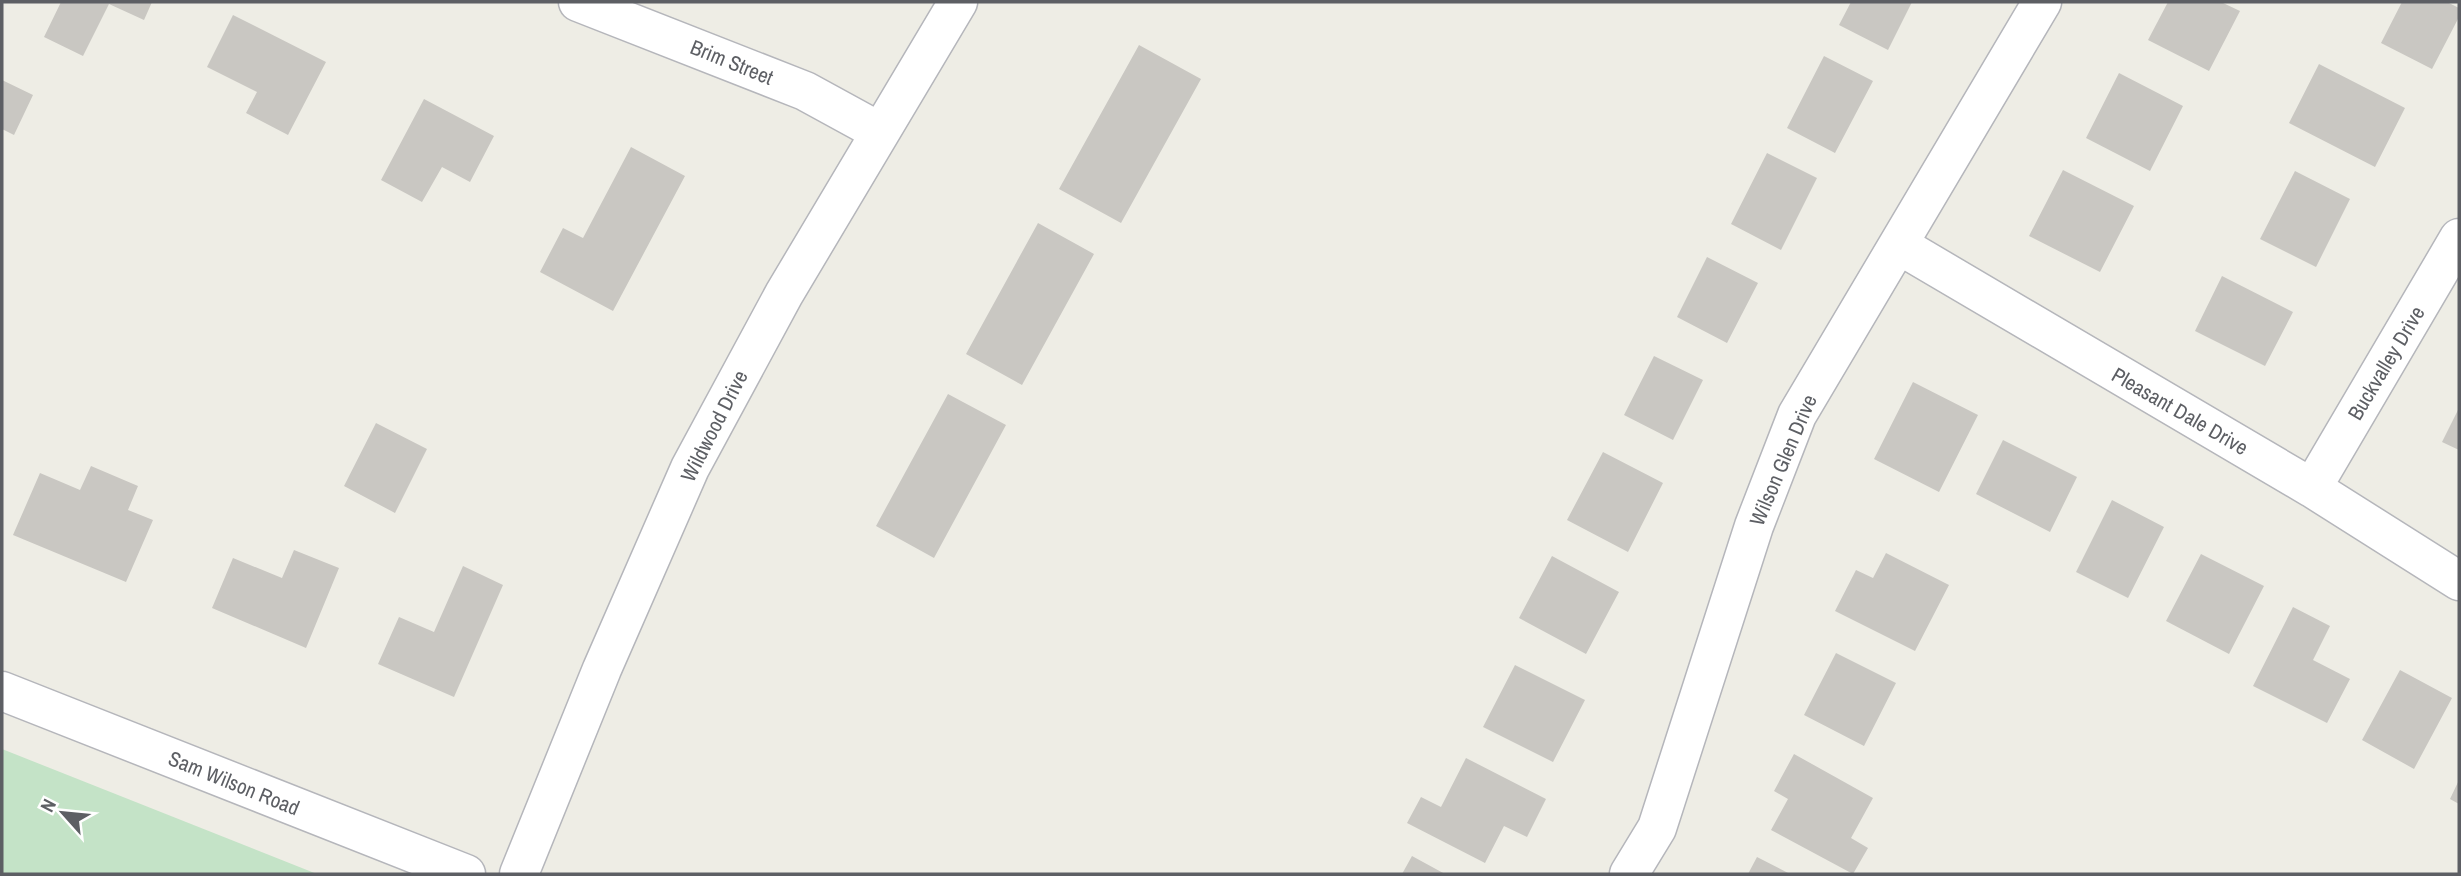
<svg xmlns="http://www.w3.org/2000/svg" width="2461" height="876" font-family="'Archivo Narrow',sans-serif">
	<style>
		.green { fill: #c4e3c7 }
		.building { fill: #c9c7c2 }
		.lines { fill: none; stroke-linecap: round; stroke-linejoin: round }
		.minor-casing { stroke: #b5b6bb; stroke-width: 41 }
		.tertiary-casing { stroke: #b5b6bb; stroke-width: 41 }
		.minor { stroke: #fff; stroke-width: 38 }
		.tertiary { stroke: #fff; stroke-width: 38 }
		.labels { text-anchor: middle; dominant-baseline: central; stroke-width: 5; stroke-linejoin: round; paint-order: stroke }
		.street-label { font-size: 21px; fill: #5d5f64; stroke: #fff }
	</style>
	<rect width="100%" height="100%" fill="#eeede5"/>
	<path class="green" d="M2,749L317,874H2Z"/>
	<path class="building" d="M61,2H152L144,20L109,4L83,56L44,37Z
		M1851,2H1912L1888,50L1839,25Z
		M2168,2H2221L2240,11L2209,71L2148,40Z
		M2402,2H2447L2459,8V17L2432,69L2381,43Z
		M233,15L326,62L288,135L246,113L257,92L207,67Z
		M1139,45L1201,79L1121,223L1059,189Z
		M1824,56L1873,81L1835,153L1787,128Z
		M2319,64L2405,108L2375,167L2289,123Z
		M2119,73L2183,106L2150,171L2086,138Z
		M2,80L33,95L14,135L2,129Z
		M424,99L494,136L470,182L442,167L422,202L381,180Z
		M631,147L685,176L613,311L540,272L563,228L583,238Z
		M1767,153L1817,178L1781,250L1731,224Z
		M2063,170L2134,206L2100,272L2029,236Z
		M2295,171L2350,199L2316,267L2260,239Z
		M1038,223L1094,254L1022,385L966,354Z
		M1707,257L1758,283L1727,343L1677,317Z
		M2222,276L2293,312L2265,366L2195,331Z
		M1654,356L1703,380L1673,440L1624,415Z
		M1913,382L1978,415L1939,492L1874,459Z
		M948,394L1006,425L934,558L876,526Z
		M2459,408V450L2442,442Z
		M376,423L427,449L395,513L344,486Z
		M2003,440L2077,477L2050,532L1976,494Z
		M1603,452L1663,483L1628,552L1567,520Z
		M91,466L138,486L128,510L153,520L126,582L13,535L40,473L80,490Z
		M2112,500L2164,527L2128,598L2076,572Z
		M294,550L339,568L306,648L212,608L233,558L282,578Z
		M1886,553L1949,585L1915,651L1835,611L1856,570L1873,578Z
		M2201,554L2264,586L2229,654L2166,621Z
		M1552,556L1619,592L1586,654L1519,618Z
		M463,566L503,585L454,697L378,664L399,617L434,632Z
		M2293,607L2330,626L2313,660L2350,679L2327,723L2253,686Z
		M1836,653L1896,683L1864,746L1804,715Z
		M1515,665L1585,700L1553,762L1483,727Z
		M2400,670L2452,698L2414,769L2362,740Z
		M1794,754L1873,798L1851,838L1868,848L1853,874L1771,830L1788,799L1774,791Z
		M1466,758L1546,799L1527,837L1504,826L1485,863L1407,823L1421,797L1441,807Z
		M2459,780V804L2450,799Z
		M1412,856L1445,874H1402Z
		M1757,857L1790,874H1748Z"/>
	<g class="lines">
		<g class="minor-casing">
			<path id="minor" d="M578,2L805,91L880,132
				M1899,245L2312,488L2459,581
				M2312,488L2459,238
				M519,874L602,669L690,468L784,294L958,2
				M1629,874L1657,828L1754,526L1797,415L2042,2"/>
		</g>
		<g class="tertiary-casing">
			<path id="tertiary" d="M2,691L466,874"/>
		</g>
		<use href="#minor" class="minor"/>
		<use href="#tertiary" class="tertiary"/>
	</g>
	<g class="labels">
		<g class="street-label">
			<text transform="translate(732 62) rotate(22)">Brim Street</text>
			<text transform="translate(2386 363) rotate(-59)">Buckvalley Drive</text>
			<text transform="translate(2180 411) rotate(30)">Pleasant Dale Drive</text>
			<text transform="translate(714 426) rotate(-63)">Wildwood Drive</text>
			<text transform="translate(1783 460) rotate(-67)">Wilson Glen Drive</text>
			<text transform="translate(234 783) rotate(22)">Sam Wilson Road</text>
		</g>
	</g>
	<rect width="2461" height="876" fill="none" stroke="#5d5f64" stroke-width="7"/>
	<g transform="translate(63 813) rotate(297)" stroke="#ffffff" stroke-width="5" paint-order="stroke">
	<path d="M0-5L12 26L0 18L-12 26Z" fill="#5d5f64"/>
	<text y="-10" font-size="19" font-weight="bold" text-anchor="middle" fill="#5d5f64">N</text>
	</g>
</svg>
